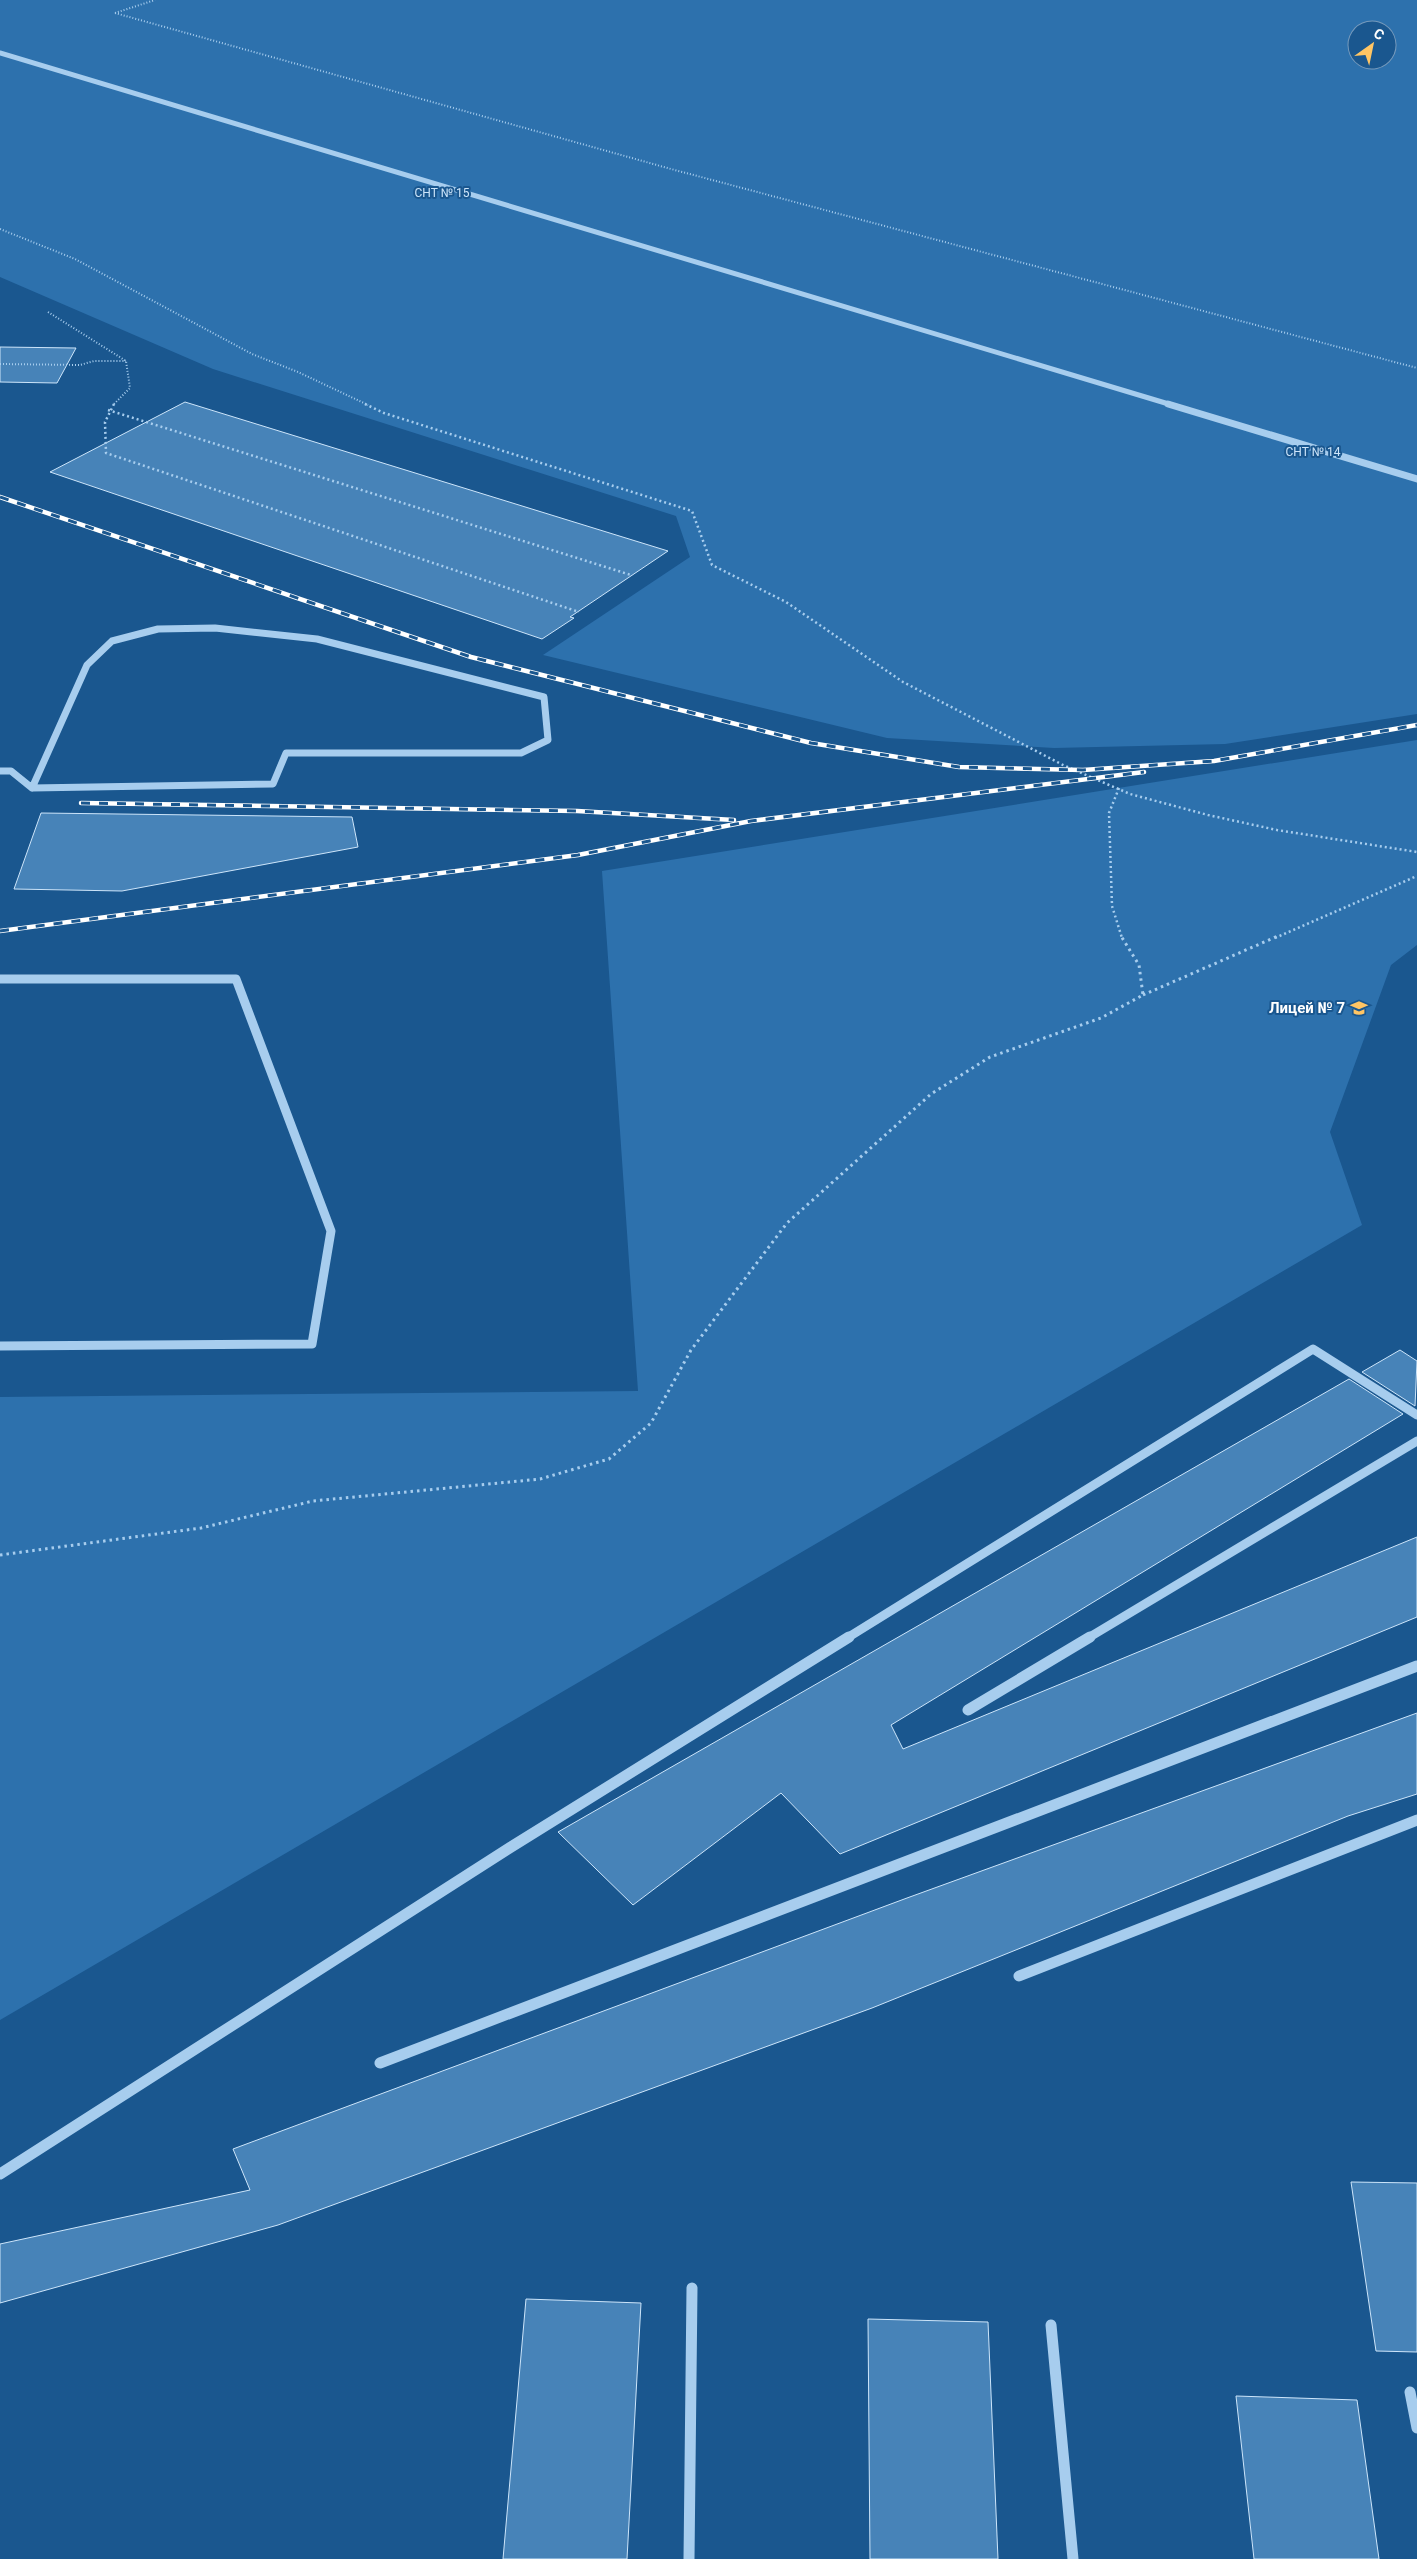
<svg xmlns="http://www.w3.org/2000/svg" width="1417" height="2559" font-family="Roboto,sans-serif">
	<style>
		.green { fill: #2d71ad; fill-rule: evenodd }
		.building { fill: #4783b8; stroke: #cde5fa }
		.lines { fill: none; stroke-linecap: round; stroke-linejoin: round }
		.path-far2 { stroke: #a7cdee; stroke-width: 2; stroke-dasharray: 1 2; stroke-linecap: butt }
		.path-far1 { stroke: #a7cdee; stroke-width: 2.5; stroke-dasharray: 2 3; stroke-linecap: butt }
		.path { stroke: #a7cdee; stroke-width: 3; stroke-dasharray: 2.5 4; stroke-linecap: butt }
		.minor-far3 { stroke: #a7cdee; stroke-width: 5 }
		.minor-far2 { stroke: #a7cdee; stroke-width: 7 }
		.minor-far1 { stroke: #a7cdee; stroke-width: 9 }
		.minor { stroke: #a7cdee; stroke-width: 11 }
		.rail-casing { stroke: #fff; stroke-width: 4.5 }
		.rail { stroke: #1a578f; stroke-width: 3; stroke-dasharray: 9; stroke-linecap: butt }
		.labels { text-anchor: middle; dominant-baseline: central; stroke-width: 4; stroke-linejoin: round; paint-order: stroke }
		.far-park-label { font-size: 12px; fill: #cde5fa; stroke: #1a578f }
		.poi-label { font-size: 15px; font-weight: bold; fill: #fff; stroke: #1a578f; text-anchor: end }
	</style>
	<rect width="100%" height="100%" fill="#1a578f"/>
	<path class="green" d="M0,0H1417V714L1225,744L1054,748L887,738L543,655L690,557L676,516L213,369L0,277ZM1357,30H1387V60H1357Z
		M1417,740V945L1391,965L1330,1132L1362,1225L0,2020V1397L638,1391L602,871Z"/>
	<path class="building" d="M0,347L76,348L57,383L0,382Z
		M185,402L668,551L570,617L574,618L542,639L50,472Z
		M41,813L352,817L358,847L122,891L14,889Z
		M1400,1350L1417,1361L1415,1406L1362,1372Z
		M1349,1379L1403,1414L891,1725L903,1749L1417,1537V1617L840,1854L781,1793L633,1905L558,1832Z
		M1417,1713V1794L1348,1816L872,2008L278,2225L0,2303V2244L250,2190L233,2149L907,1898Z
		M1351,2182L1417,2183V2352L1376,2351Z
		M526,2299L641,2303L627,2559H503Z
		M868,2319L988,2322L998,2559H870Z
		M1236,2396L1357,2400L1379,2559H1254Z"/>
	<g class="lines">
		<path class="path-far2" d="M115,13L671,169L1417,368
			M115,13L155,0
			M0,229L75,259L252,354L298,372L368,405
			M48,312L126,361L130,388L113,405
			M0,364L80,365L94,361H126"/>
		<path class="path-far1" d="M114,404L105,422L106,453L579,612
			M365,404L384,413L692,511L712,565L786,602L903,682L1063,765L1130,794L1208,815L1277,830L1417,852
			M108,410L631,575
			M1119,788L1109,813L1112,906L1122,938
			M1275,938L1417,876"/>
		<path class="path" d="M1143,995L1278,936
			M0,1555L201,1528L313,1501L540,1479L609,1459L651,1423L691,1350L787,1223L931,1094L990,1057L1101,1018L1143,995L1139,965L1121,936"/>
		<path class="minor-far3" d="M0,53L1172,405"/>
		<path class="minor-far2" d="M1168,404L1417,479
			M215,628L317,639L544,697L548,740L521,753H286L273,784L32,788L87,665L112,641L158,629Z
			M0,771H11L32,788"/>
		<path class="minor-far1" d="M0,979H236L331,1231L312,1344L0,1346
			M847,1638L1313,1349L1417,1415
			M1088,1638L1417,1441"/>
		<path class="minor" d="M968,1710L1090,1637
			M1019,1976L1417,1820
			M380,2063L1417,1666
			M0,2174L511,1847L849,1637
			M1051,2325L1073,2559
			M1410,2392L1417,2428
			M689,2559L692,2288"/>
		<g class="rail-casing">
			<path id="rail" d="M0,497L471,657L811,743L959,767L1083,770L1214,761L1417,725
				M81,803L577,811L734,820
				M0,931L578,855L751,821L1144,772"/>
		</g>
		<use href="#rail" class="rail"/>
	</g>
	<defs>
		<g id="school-bare" transform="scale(1.35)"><path d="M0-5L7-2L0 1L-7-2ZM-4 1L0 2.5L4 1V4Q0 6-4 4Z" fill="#ffc564" stroke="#1a578f" stroke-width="2.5" paint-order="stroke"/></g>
	</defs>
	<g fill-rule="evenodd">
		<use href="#school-bare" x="1359" y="1008"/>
	</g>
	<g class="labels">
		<g class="far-park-label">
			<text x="442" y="193">СНТ № 15</text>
			<text x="1313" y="452">СНТ № 14</text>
		</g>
		<g class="poi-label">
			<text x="1345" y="1008">Лицей № 7</text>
		</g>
	</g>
	<g transform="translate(1372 45) rotate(33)"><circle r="24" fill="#1a578f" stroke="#769abc"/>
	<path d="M0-4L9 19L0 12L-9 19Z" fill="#ffc564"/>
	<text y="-8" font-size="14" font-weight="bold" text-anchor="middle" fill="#ffffff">С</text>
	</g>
</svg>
